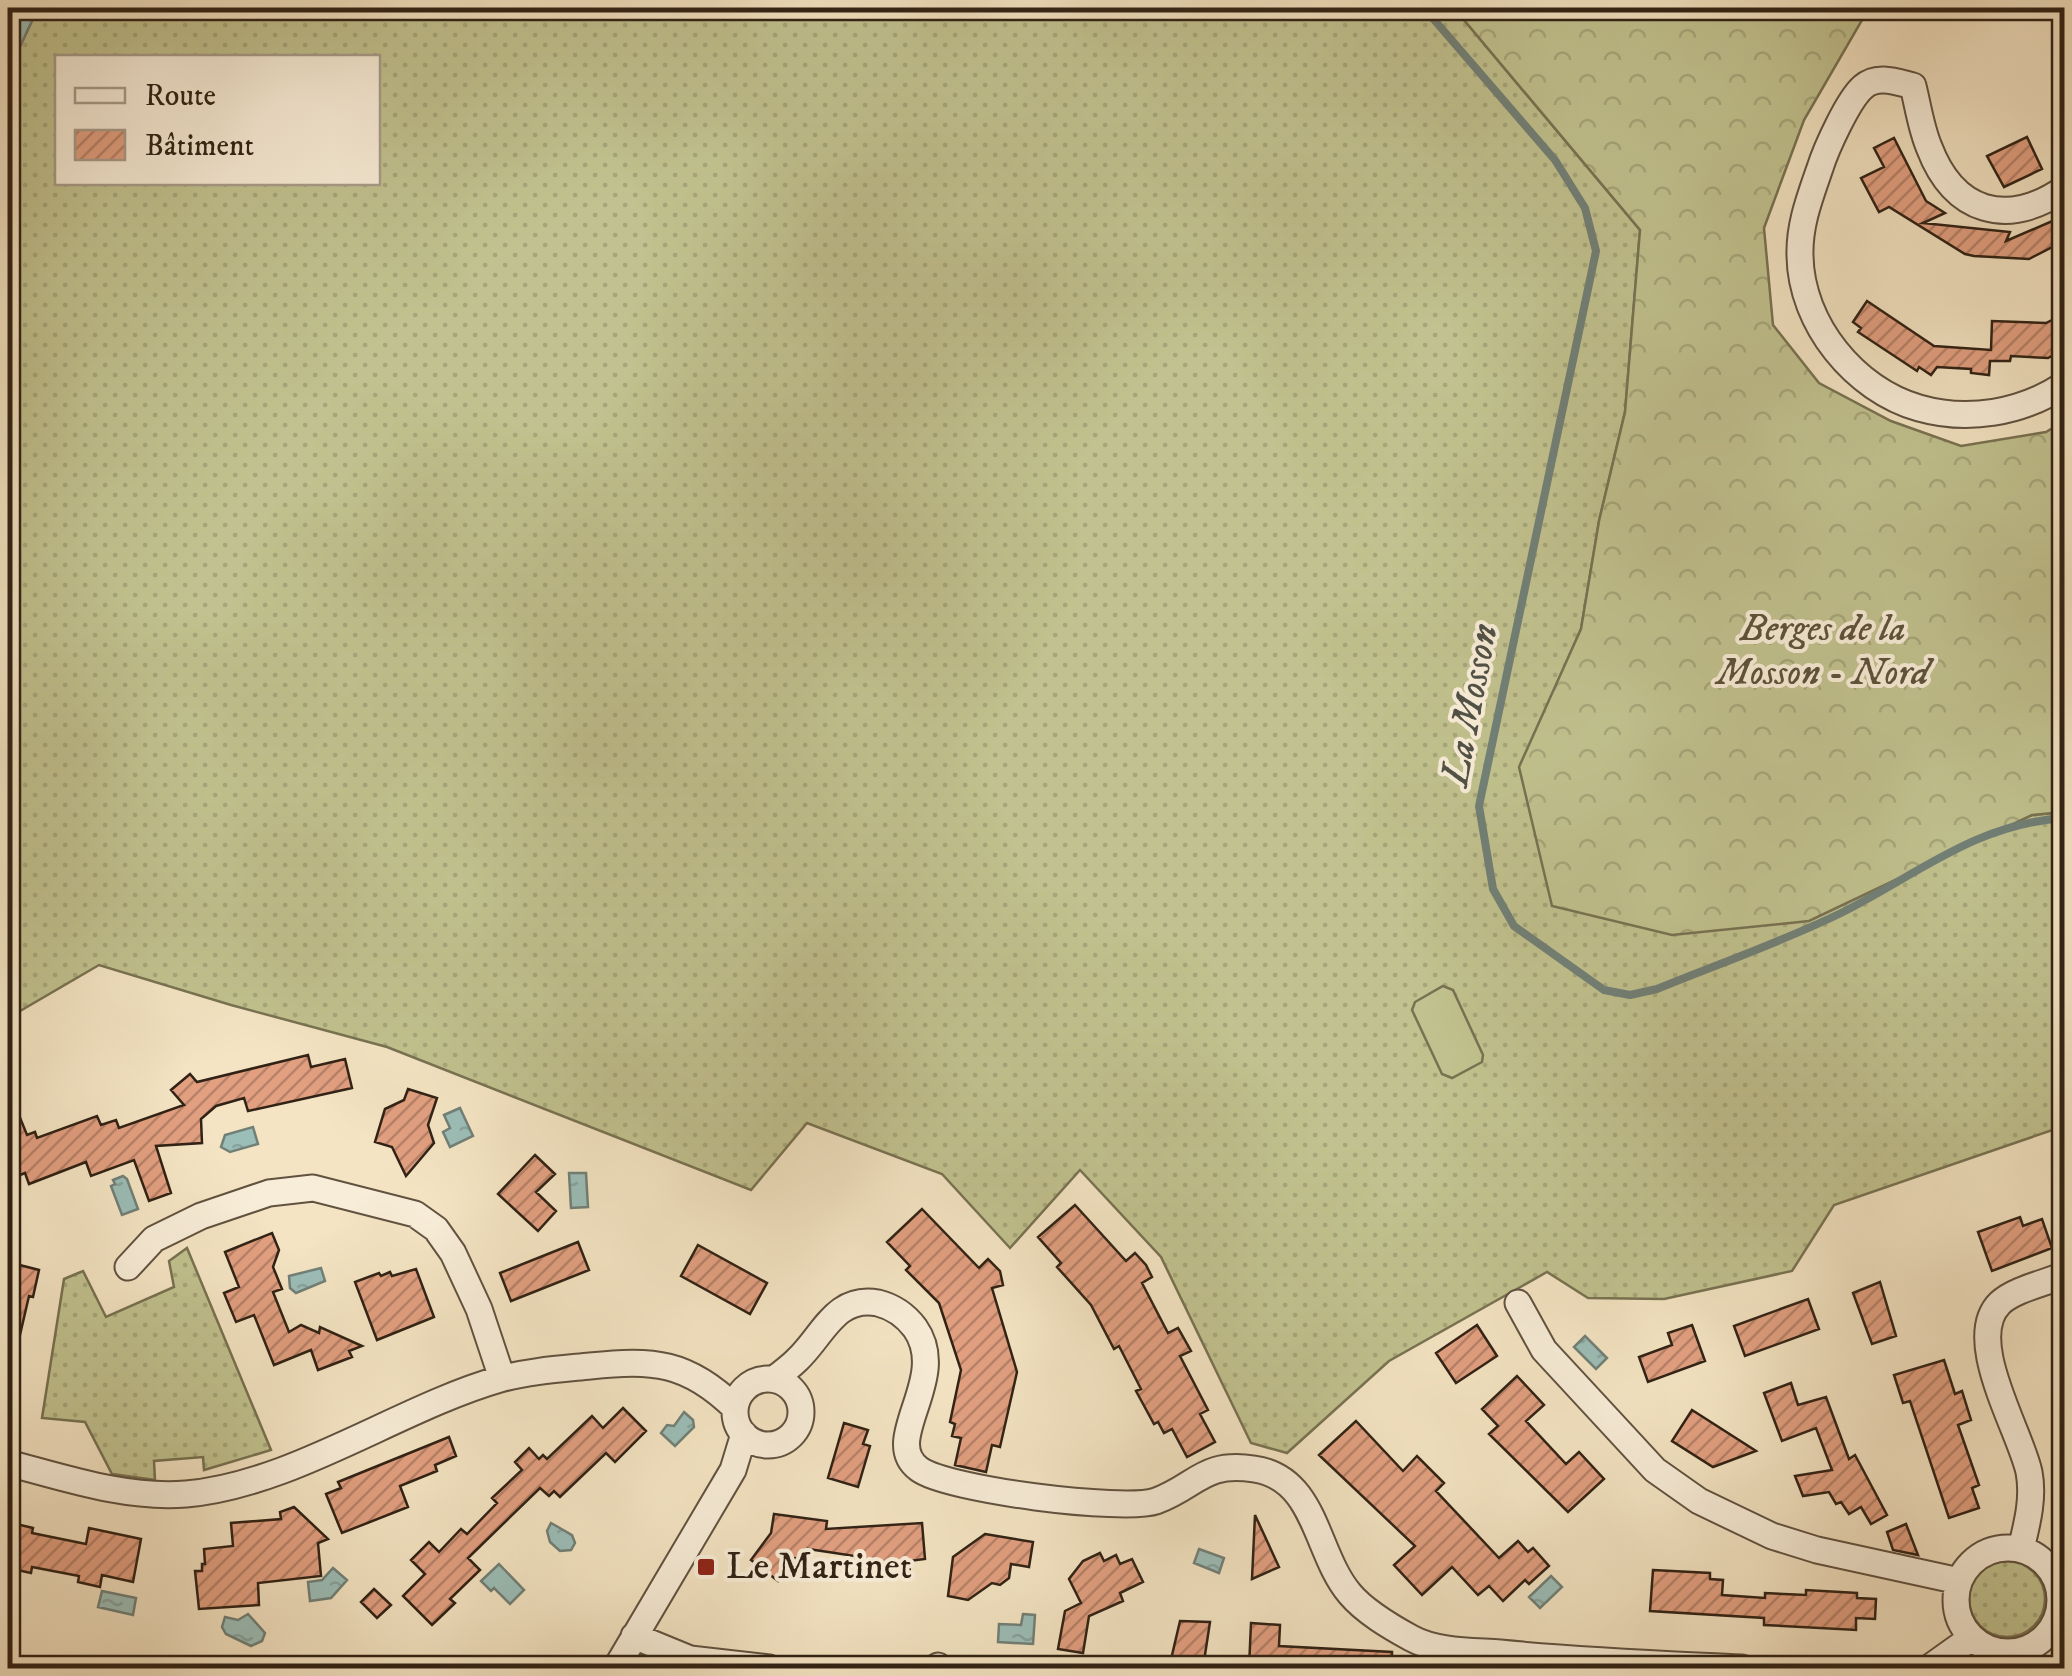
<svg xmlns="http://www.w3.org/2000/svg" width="2072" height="1676" font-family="'IM FELL DW Pica',serif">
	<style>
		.grass { fill: url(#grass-dots); stroke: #787252; stroke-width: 2.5; fill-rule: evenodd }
		.forest { fill: url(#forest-crowns); stroke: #787252; stroke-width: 2.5 }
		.park { fill: #c1c28f; stroke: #787252; stroke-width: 2.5 }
		.water { fill: url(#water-ripples); stroke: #718077; stroke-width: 2.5 }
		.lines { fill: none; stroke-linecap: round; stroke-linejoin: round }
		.stream { stroke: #718077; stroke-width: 8 }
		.building { fill: url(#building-hatch); stroke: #302215; stroke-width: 2.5 }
		.street-casing { stroke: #615240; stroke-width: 29 }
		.street { stroke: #f8edd8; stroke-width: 25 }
		.poi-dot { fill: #8f2418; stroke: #f8edd8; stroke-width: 4 }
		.labels { text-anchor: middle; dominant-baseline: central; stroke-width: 8; stroke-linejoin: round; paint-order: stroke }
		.park-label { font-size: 38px; font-style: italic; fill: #5c523a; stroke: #f8edd8 }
		.poi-label { font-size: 38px; fill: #302215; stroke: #f8edd8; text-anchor: start }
		.water-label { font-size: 40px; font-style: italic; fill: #505146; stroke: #f8edd8 }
	</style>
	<defs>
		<pattern id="grass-dots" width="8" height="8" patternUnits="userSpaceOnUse" patternTransform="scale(2.5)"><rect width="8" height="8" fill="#c1c28f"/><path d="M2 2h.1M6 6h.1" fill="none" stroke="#a6a67a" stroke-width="1.8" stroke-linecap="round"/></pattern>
		<pattern id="forest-crowns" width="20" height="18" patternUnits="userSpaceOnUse" patternTransform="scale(2.5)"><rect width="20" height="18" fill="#c1c28f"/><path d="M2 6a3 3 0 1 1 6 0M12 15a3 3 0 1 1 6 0" fill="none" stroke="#a6a67a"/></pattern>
		<pattern id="water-ripples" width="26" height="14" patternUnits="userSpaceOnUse" patternTransform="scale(2.5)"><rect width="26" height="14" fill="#9cbeb8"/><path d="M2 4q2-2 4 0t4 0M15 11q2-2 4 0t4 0" fill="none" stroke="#87a39d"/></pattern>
		<pattern id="building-hatch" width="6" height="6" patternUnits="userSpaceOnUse" patternTransform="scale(2.5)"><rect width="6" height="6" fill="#e2a081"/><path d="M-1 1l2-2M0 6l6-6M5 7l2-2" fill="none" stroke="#b88268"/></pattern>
	</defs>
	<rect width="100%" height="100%" fill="#f4e4c3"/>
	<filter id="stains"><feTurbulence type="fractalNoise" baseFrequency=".002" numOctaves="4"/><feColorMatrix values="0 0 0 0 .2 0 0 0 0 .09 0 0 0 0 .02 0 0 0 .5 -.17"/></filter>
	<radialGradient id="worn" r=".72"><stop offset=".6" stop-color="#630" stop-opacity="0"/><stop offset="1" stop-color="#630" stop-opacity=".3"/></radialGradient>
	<path class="grass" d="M38,8H1454L1640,230L1625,412L1599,521L1581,629L1520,767L2032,815L2064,812V1126L1834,1205L1792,1271L1664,1299L1588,1298L1547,1272L1389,1361L1287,1453L1251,1443L1161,1257L1080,1170L1010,1248L942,1174L807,1123L751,1190L387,1047L231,1005L99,965L8,1018V72ZM58,58H378V182H58Z
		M187,1248L271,1450L204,1470L203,1457L154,1461L155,1480L112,1474L85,1422L42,1418L64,1279L83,1271L106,1317L174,1287L169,1261Z
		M1969 1599a38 38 0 1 1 76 0a38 38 0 1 1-76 0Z"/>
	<path class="forest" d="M1454,8H1869L1804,120L1764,228L1773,325L1819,383L1891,421L1961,446L2046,432L2064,421V812L2032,815L1809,921L1672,935L1552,906L1519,767L1581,629L1599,521L1625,412L1640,230Z"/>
	<path class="park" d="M1443,986L1453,990L1483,1055L1482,1062L1452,1078L1442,1074L1412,1010L1415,1002Z"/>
	<path class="water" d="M8,8H38L8,72Z
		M460,1108L473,1136L450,1147L443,1132L450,1128L444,1115Z
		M253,1127L258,1144L230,1152L221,1147L225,1135Z
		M569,1173H586L588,1207L571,1208Z
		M123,1176L127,1179L138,1209L122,1215L111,1186L115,1184L113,1180Z
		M321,1268L325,1281L296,1293L290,1288L289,1276Z
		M1585,1336L1607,1358L1596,1369L1574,1347Z
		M684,1412L693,1420L694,1427L675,1446L661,1433L667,1425L674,1426Z
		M551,1523L572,1535L575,1543L571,1550L560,1551L550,1542L547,1531Z
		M1199,1549L1224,1558L1219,1573L1194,1563Z
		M499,1564L524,1590L510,1604L494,1588L491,1591L481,1581Z
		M333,1568L347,1580L331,1598L310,1601L308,1582L322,1580Z
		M1551,1576L1562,1587L1540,1608L1529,1597Z
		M102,1591L136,1598L133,1615L98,1607Z
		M248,1614L265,1633L262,1641L251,1646L226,1634L222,1627L225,1617L238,1620Z
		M1023,1614L1035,1615L1033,1644L998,1642L999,1624L1021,1625Z"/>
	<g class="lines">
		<path class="stream" d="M1424,8L1555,160L1585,208L1596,251L1479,806L1493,889L1514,926L1604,990L1630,995L1657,989C1718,964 1782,942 1841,913C1917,875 1975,824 2064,818"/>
	</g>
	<path class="building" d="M2027,137L2042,169L2004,187L1987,156Z
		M1894,138L1926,201L1945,213L1923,223L2010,232L2006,241L2064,216V241L2029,259L1974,256L1965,254L1889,207L1879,212L1861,178L1884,167L1874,148Z
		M1867,301L1934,346L1991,350L1992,321L2046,323L2064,314V349L2048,358L2011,356L2010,361H1990L1989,375L1971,373V369L1937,367L1931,375L1919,367L1917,371L1858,332L1861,328L1853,322Z
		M308,1055L311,1067L345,1059L352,1088L248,1111L244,1098L216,1106L201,1119L202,1143L156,1146L171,1193L149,1201L134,1160L91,1176L86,1162L29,1184L25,1173L8,1180V1088L27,1135L35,1132L37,1138L97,1116L101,1125L116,1120L119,1128L184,1105L171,1090L190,1074L197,1082Z
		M408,1089L437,1098L428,1125L434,1143L406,1176L392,1147L375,1142L385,1109L404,1100Z
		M535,1155L555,1174L536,1192L556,1211L538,1231L498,1194Z
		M1075,1205L1126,1261L1135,1253L1146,1265L1152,1277L1142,1283L1168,1333L1178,1328L1191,1351L1180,1356L1208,1410L1200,1414L1215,1442L1187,1457L1172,1429L1164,1433L1158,1422L1154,1424L1136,1391L1141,1389L1119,1346L1114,1349L1091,1305L1057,1267L1061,1263L1038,1237Z
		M922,1209L979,1268L988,1259L1000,1271L1003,1285L992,1288L1017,1372L1000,1447L992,1445L986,1472L955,1465L961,1438L952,1436L955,1424L950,1422L961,1370L939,1303L906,1270L910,1266L887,1242Z
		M2020,1217L2023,1226L2042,1219L2052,1248L1992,1271L1978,1232Z
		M272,1233L279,1250L273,1267L282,1289L273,1292L289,1332L301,1325L319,1333L320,1327L362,1346L349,1351L352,1357L318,1370L311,1350L274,1365L254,1315L236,1322L224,1293L239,1287L225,1252Z
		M578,1242L589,1270L511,1301L500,1273Z
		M698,1245L767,1283L750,1314L681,1276Z
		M8,1262L39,1270L33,1297L29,1296L16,1352L8,1351Z
		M416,1269L434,1317L377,1340L355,1282L379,1273L381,1276L390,1272L392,1276Z
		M1880,1282L1896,1336L1872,1344L1853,1293Z
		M1808,1299L1819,1329L1745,1356L1734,1326Z
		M1477,1325L1497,1356L1456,1383L1436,1353Z
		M1692,1325L1705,1361L1648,1382L1639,1357L1672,1345L1668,1333Z
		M1944,1360L1955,1394L1962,1391L1971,1420L1958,1425L1979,1485L1972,1488L1979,1508L1949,1518L1910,1401L1903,1403L1894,1375Z
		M1517,1376L1544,1405L1526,1421L1566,1464L1579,1452L1604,1479L1568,1512L1489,1434L1498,1426L1482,1409Z
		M1791,1383L1798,1405L1826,1397L1849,1459L1855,1455L1887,1515L1871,1524L1861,1507L1849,1514L1841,1502L1836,1504L1829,1492L1803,1496L1795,1476L1832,1470L1816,1428L1782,1441L1764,1393Z
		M623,1408L646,1431L615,1462L606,1453L560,1497L554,1491L549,1496L540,1488L468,1558L480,1570L450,1599L455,1603L432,1625L403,1596L425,1574L411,1560L429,1542L439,1552L461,1529L467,1534L497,1503L492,1498L522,1470L515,1462L529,1448L539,1459L543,1455L547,1459L592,1416L603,1428Z
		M1692,1410L1703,1417L1756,1451L1713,1467L1672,1441Z
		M1356,1421L1403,1471L1417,1456L1444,1483L1436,1491L1499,1558L1518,1541L1528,1552L1533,1548L1549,1566L1529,1584L1525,1580L1503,1601L1489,1586L1478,1595L1452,1567L1422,1595L1394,1565L1415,1546L1319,1455Z
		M844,1423L868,1430L863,1444L870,1446L858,1487L828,1478Z
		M449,1437L456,1456L435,1465L437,1471L400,1486L408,1507L342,1533L326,1494L341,1488L338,1482Z
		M294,1507L328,1539L318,1543L321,1576L258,1583L259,1605L199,1609L195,1571H202V1564H205L204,1549L233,1546L231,1523L281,1519L280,1512Z
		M774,1514L827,1521L826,1529L922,1523L925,1559L909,1561L910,1573L857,1577L855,1556L808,1549L806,1560L795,1558L778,1581L751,1560L771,1533Z
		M1255,1515L1279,1567L1252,1579Z
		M8,1522L33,1528L32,1533L86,1544L89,1528L141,1539L133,1582L102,1575L100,1587L78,1582L79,1576L32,1567L31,1573L8,1568Z
		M1906,1524L1918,1555L1893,1550L1887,1532Z
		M985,1534L1033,1542L1029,1567L1011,1564L1009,1578L1000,1585L992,1583L968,1600L948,1596L953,1557Z
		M1100,1553L1104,1561L1116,1555L1120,1564L1132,1559L1143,1582L1120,1593L1123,1601L1089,1616L1083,1653L1058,1649L1065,1611L1081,1603L1069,1579L1083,1561Z
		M1653,1570L1710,1573V1579L1723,1580L1722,1595L1765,1598V1593L1806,1595V1590L1857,1593V1598L1876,1599L1875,1619L1856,1618V1630L1764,1625V1618L1650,1611Z
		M374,1589L391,1605L377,1618L361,1602Z
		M1180,1621L1210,1622L1203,1668H1169Z
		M1251,1623L1280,1625L1279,1646L1392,1652V1668H1249Z"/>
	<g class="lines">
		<g class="street-casing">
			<path id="street" d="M2064,189C2007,228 1954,213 1929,147C1921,128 1918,106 1913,86C1897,82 1877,74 1863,87C1848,100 1826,149 1820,168C1810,197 1799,225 1800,256C1801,324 1855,390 1919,408C1968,422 2021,413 2064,385
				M128,1267L154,1239L201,1216L269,1193L313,1188L415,1214L436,1229L453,1253L479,1309L502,1378
				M1518,1303L1544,1350L1569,1377L1655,1470L1699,1501L1772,1536L1817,1550L1959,1581
				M774,1379C782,1373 790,1367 797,1360C823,1336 835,1295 878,1303C894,1307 906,1316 915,1328C951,1379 879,1440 919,1469C947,1490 1124,1512 1156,1501C1197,1486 1203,1461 1254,1469C1317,1478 1315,1553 1350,1594C1365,1612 1391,1627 1411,1638C1436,1652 1473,1651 1500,1653C1581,1661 1661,1664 1742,1668
				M735 1412a33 33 0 1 1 66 0a33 33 0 1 1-66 0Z
				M8,1463C65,1478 127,1499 186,1494C292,1485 399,1408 500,1379C529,1371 560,1369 590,1366C653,1359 688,1362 735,1408
				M1956 1600a52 52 0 1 1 104 0a52 52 0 1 1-104 0Z
				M2021,1549C2027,1524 2034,1498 2029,1472C2020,1430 1963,1339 2000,1303C2015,1289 2046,1283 2064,1275
				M634,1636L690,1659L769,1668
				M616,1668L733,1470L744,1434
				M937,1668L938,1666
				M1929,1668L1971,1638"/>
		</g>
		<use href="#street" class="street"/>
	</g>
	<rect class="poi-dot" x="696" y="1557" width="20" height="20" rx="5"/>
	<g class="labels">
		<g class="park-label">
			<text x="1823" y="629">Berges de la<tspan x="1823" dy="44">Mosson - Nord</tspan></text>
		</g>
		<g class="poi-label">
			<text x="726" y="1567">Le Martinet</text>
		</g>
		<g class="water-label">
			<text transform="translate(1471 705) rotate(-79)">La Mosson</text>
		</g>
	</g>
	<rect width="2072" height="1676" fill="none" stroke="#f4e4c3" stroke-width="40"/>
	<rect x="10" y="10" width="2052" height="1656" fill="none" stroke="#302215" stroke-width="5"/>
	<rect x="20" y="20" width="2032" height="1636" fill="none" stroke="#302215" stroke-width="2.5"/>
	<rect x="55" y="55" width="325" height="130" fill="#f8edd8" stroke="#a89c8a" stroke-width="2.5"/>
	<rect x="75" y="88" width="50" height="15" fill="#f8edd8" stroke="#a89c8a" stroke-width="2.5"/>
	<text x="145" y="105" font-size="30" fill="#302215">Route</text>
	<rect x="75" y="130" width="50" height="30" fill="url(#building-hatch)" stroke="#a89c8a" stroke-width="2.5"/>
	<text x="145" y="155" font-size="30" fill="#302215">Bâtiment</text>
	<rect width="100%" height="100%" filter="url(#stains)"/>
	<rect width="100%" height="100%" fill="url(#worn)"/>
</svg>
